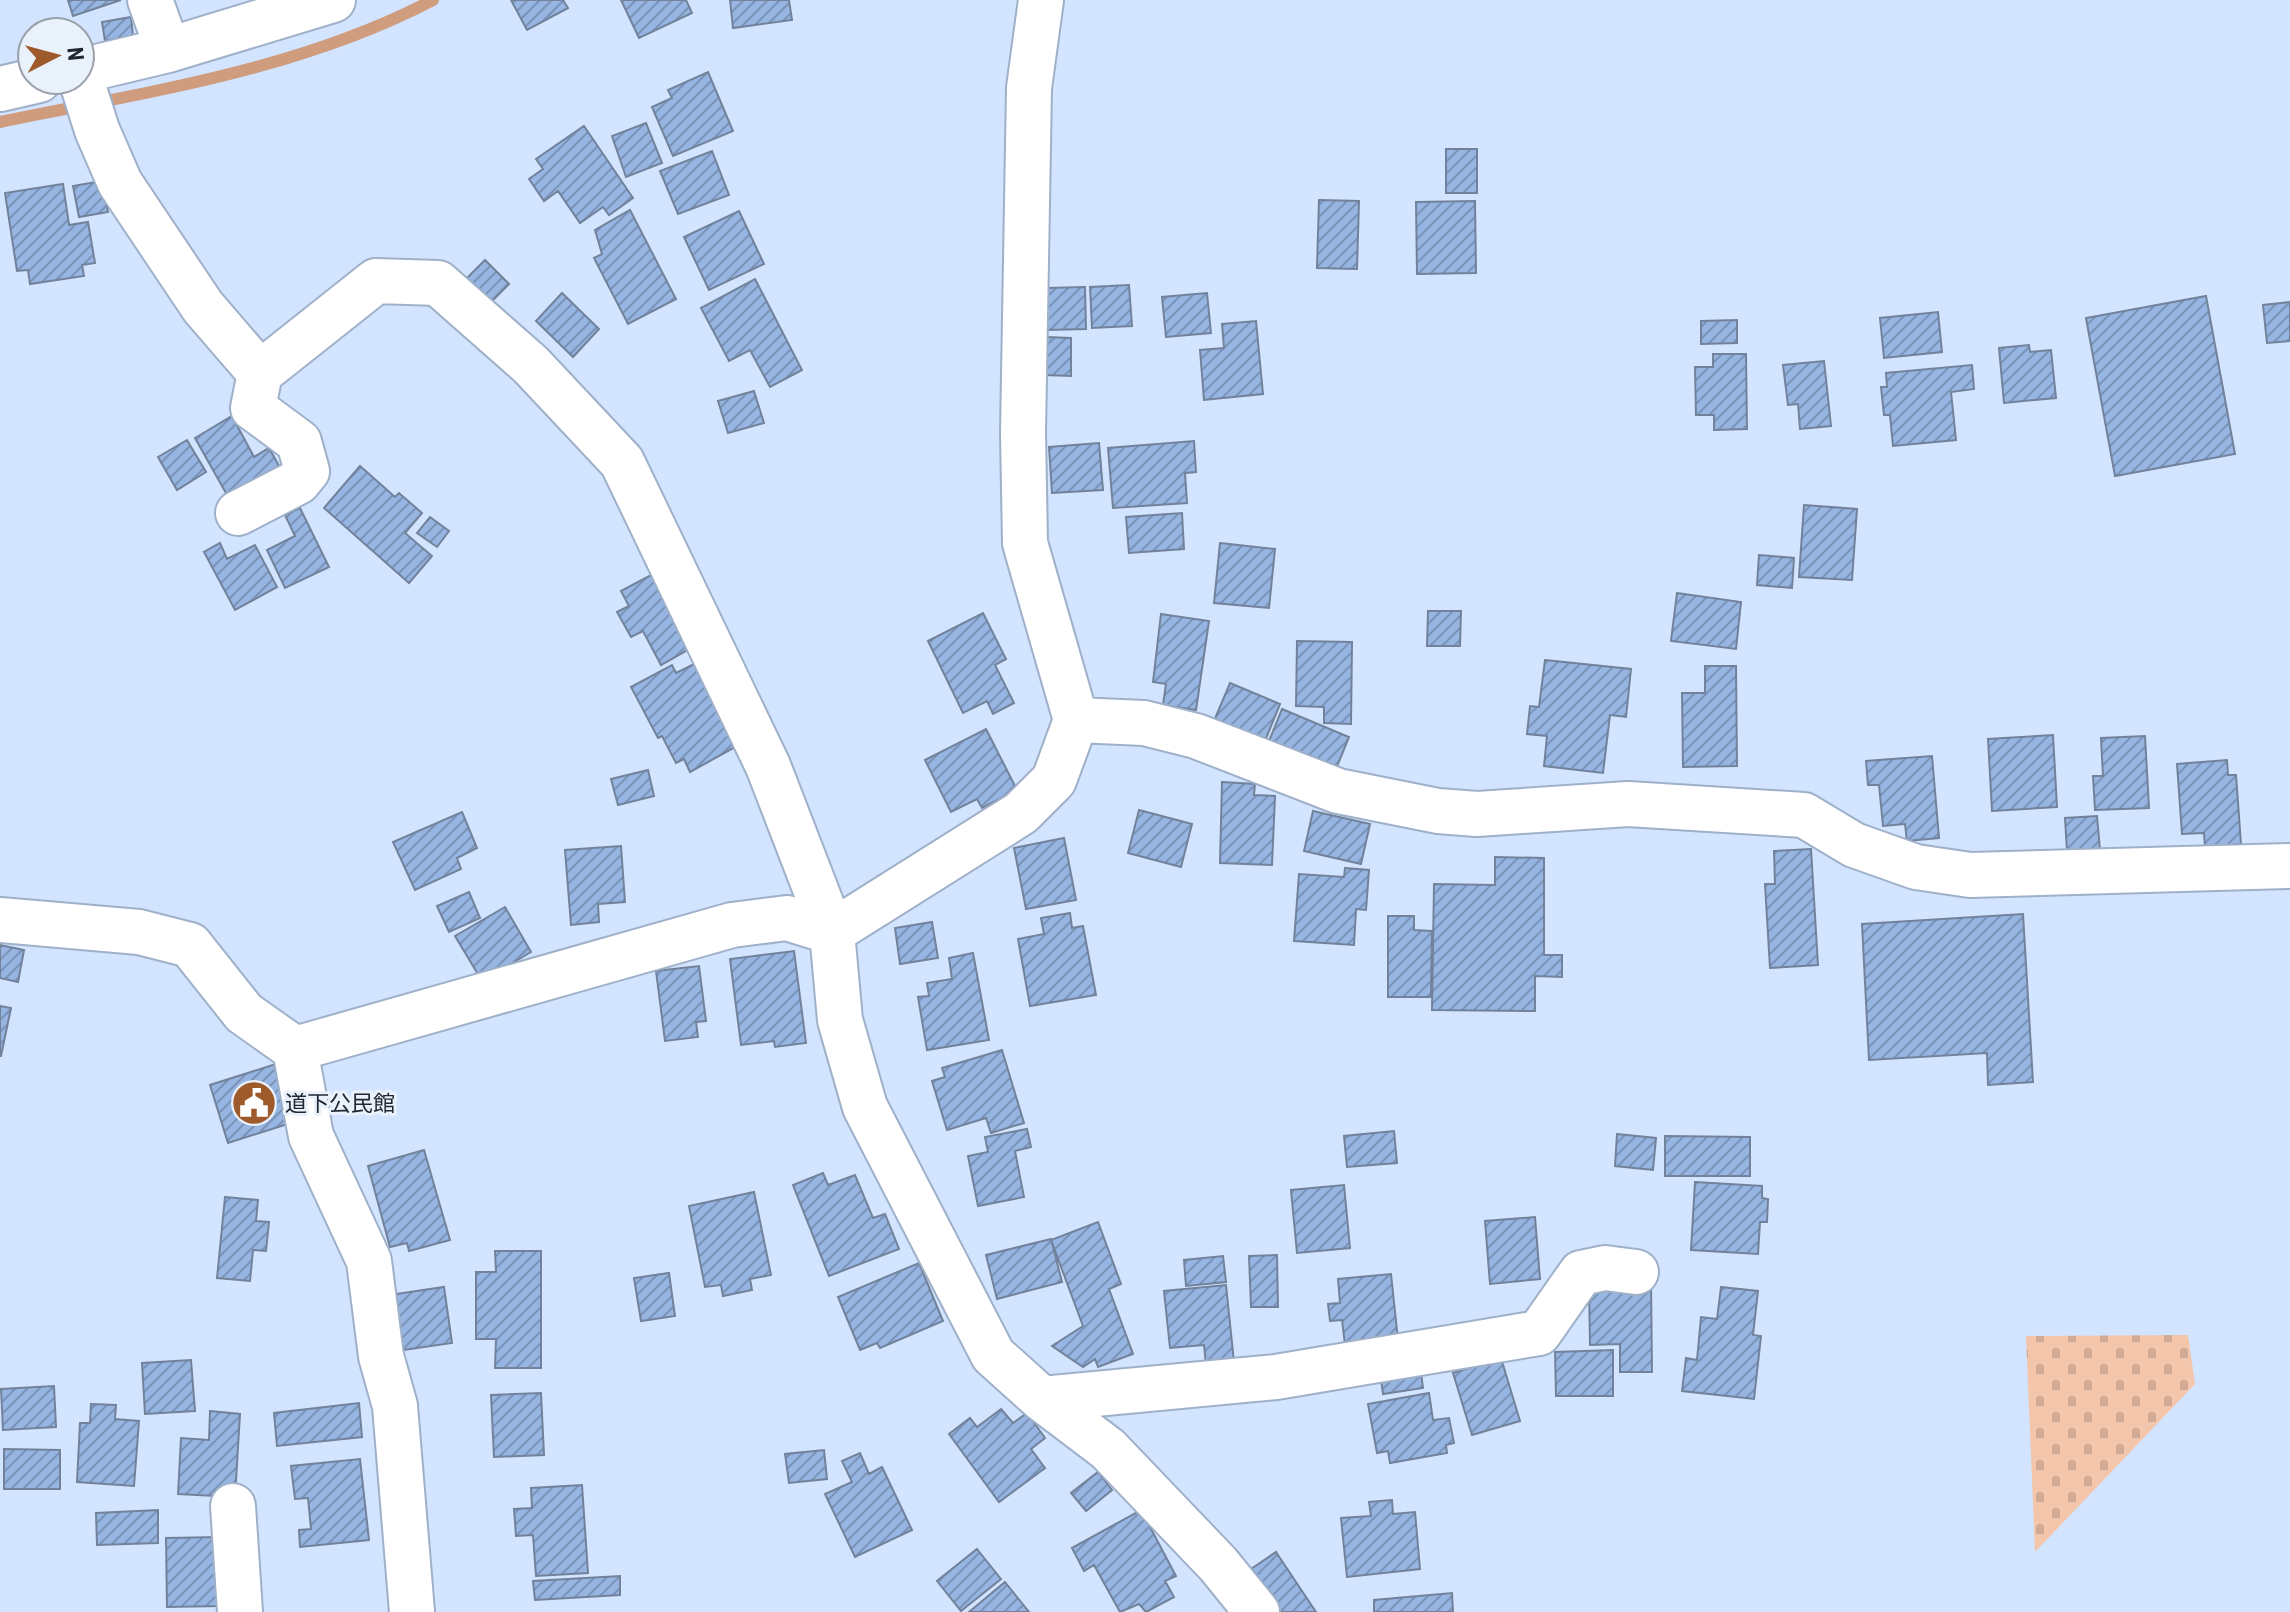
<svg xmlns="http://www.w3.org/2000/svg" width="2290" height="1612" font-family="'Roboto Condensed','Noto Sans JP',sans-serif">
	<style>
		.cemetery { fill: url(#cemetery-stones) }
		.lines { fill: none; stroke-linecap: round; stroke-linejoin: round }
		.stream { stroke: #cf9d7e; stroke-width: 12 }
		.building { fill: url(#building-hatch); stroke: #72829a; stroke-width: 2 }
		.minor-casing { stroke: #9fb0c9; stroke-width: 48 }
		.minor { stroke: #fff; stroke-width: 44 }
		.labels { text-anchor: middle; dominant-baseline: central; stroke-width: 6; stroke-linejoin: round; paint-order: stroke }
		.poi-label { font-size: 22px; fill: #202731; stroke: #e9f1fb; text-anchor: start }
	</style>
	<defs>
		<pattern id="cemetery-stones" width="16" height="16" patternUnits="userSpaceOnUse" patternTransform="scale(2)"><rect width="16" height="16" fill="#f3c6ab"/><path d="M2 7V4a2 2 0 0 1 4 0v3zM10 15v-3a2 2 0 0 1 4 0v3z" fill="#d0aa94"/></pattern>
		<pattern id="building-hatch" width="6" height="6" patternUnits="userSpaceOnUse" patternTransform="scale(2)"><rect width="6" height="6" fill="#96b5e2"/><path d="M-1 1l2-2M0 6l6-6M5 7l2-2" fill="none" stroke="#7a93b8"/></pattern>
	</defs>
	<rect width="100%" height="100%" fill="#d2e4ff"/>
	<path class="cemetery" d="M2188,1335L2195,1384L2035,1552L2026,1336Z"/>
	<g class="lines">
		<path class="stream" d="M0,122C146,92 300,70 433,0"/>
	</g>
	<path class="building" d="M68,0H121L73,16Z
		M511,0H563L568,8L527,30Z
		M621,0H686L692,13L639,38Z
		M730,0H789L792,20L733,28Z
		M131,17L133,36L105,41L102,22Z
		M708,72L733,131L673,156L652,107L672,98L668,90Z
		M646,123L662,163L626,177L612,136Z
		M584,126L633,198L609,215L603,207L580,223L558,191L544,201L529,179L543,169L536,159Z
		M1446,149H1477V193H1446Z
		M712,151L729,195L678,214L660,171Z
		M102,181L108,212L79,217L73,186Z
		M63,184L69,225L88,222L95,263L82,265L84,276L30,284L28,270L17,271L5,193Z
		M1319,200L1359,201L1357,269L1317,268Z
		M1475,201L1476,273L1417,274L1416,202Z
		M630,210L676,299L628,324L594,258L602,254L595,230Z
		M739,211L764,264L709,290L684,237Z
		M485,260L509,284L489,304L465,280Z
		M755,279L802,370L770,387L750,350L729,361L701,308Z
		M1129,285L1132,326L1092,328L1090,287Z
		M1085,287L1086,329L1047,330L1046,288Z
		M562,293L599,329L573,357L536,321Z
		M1207,293L1211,333L1166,337L1162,297Z
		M2206,296L2235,454L2115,476L2086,318Z
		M2290,302V341L2267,343L2263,305Z
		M1938,312L1942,352L1884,358L1880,318Z
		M1737,320V343L1701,344V321Z
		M1256,321L1263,394L1204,400L1200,350L1224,348L1222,324Z
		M1046,337L1071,338V376L1045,375Z
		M2029,345L2030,352L2051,350L2056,398L2004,403L1999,348Z
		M1713,354H1746L1747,429L1714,430V415H1696L1695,367H1713Z
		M1824,361L1831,426L1800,429L1798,404L1788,405L1783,365Z
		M1972,365L1974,389L1951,392L1956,440L1893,446L1890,415H1884L1881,387H1887L1886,373Z
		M754,391L764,423L728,433L718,401Z
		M232,416L254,457L269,448L283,473L231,502L195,438Z
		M187,440L206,472L177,490L158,457Z
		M1194,441L1196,472L1185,473L1187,503L1113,508L1108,448Z
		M1099,443L1103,490L1052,493L1049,447Z
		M360,466L395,497L399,493L422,513L405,533L432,556L409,583L324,508Z
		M1804,505L1857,509L1852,580L1799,577Z
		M300,508L329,567L285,588L267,550L295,536L285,515Z
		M1182,513L1184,549L1129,553L1126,517Z
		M430,517L449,531L437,547L417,533Z
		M220,543L227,559L255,545L277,587L235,610L204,552Z
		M1220,543L1275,549L1269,608L1214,603Z
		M1759,555L1794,558L1792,588L1757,585Z
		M651,575L691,648L661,665L643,631L631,637L617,612L629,606L621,591Z
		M1677,593L1741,602L1736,649L1671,641Z
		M1428,611H1461L1460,646H1427Z
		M983,613L1006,659L995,665L1014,703L993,714L987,701L963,713L928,641Z
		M1161,614L1209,621L1196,710L1163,705L1166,684L1153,682Z
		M1297,641L1352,642L1351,724L1324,723V707L1296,706Z
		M1545,660L1631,669L1626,717L1610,715L1603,773L1544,766L1547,736L1527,734L1530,706L1539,707Z
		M694,664L737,746L690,772L684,759L676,763L662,736L658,738L631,687L672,665L676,673Z
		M1705,666H1736L1737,766L1683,767L1682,693H1705Z
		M1230,683L1280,704L1265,741L1214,721Z
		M1282,709L1349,737L1336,769L1269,741Z
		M986,729L1017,790L982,808L977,799L951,812L925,760Z
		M2053,735L2057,807L1992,811L1988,739Z
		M2145,736L2149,808L2095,810L2093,776H2103L2101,738Z
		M1932,756L1939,838L1907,841L1905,824L1883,826L1879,785H1868L1866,761Z
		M2227,760L2228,775H2236L2241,844L2205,847L2204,833L2182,834L2177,764Z
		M648,770L654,796L618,805L611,779Z
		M1222,782L1255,784L1254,795L1275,796L1272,865L1220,863Z
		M1139,810L1192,824L1181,867L1128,853Z
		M1313,811L1370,824L1361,864L1304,851Z
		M462,812L477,848L457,858L461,869L415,890L393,842Z
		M2097,816L2100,850L2067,852L2065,818Z
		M1064,838L1076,900L1026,909L1014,848Z
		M621,846L625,902L598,904L599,922L571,925L565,850Z
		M1811,849L1818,965L1770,968L1765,884H1775L1774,851Z
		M1495,857L1544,858V955H1562V977L1535,976V1011L1432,1010L1434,884L1495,885Z
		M1345,868L1369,870L1366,910L1356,909L1354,945L1294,941L1299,874L1344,877Z
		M469,892L480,918L449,932L437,906Z
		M505,907L531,952L482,981L455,936Z
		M1070,913L1072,928L1083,926L1096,995L1030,1006L1018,939L1044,934L1041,918Z
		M2023,914L2033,1082L1988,1085L1987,1053L1869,1060L1862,924Z
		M1388,916H1414V930L1432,931L1431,997H1388Z
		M932,922L938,958L900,964L895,928Z
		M0,945L24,950L18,982L0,978Z
		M794,951L806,1043L775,1047L774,1041L741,1045L730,959Z
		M973,953L989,1040L927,1050L918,997L929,996L927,983L952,979L949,958Z
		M699,966L706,1021L696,1022L698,1037L665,1041L656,971Z
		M0,1006L11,1008L1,1056H0Z
		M1002,1050L1024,1123L991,1133L986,1118L947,1130L932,1081L945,1077L942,1068Z
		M279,1063L297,1121L228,1143L210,1085Z
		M1027,1129L1031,1147L1015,1151L1024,1197L978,1206L968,1156L988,1152L985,1137Z
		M1394,1131L1397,1163L1347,1167L1344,1136Z
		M1617,1134L1656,1138L1653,1170L1615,1166Z
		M1665,1136L1750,1137V1176H1665Z
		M424,1150L450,1240L409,1251L407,1243L390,1247L368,1166Z
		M823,1173L828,1185L855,1175L873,1218L885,1214L899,1249L829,1276L793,1185Z
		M1695,1182L1762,1186V1198L1768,1199L1767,1222H1760L1758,1254L1691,1250Z
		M1344,1185L1350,1248L1297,1253L1291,1190Z
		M754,1192L771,1275L750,1279L752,1290L723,1296L721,1285L705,1287L689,1206Z
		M225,1197L258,1200L256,1221L269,1222L266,1251L253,1250L250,1281L217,1278Z
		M1535,1217L1540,1279L1490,1284L1485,1221Z
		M1098,1222L1121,1284L1109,1289L1133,1354L1098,1367L1095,1359L1083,1367L1052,1346L1083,1326L1051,1240Z
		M1051,1239L1062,1282L997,1299L986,1255Z
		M495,1251H541V1368H495L496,1339H476V1272H496Z
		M1277,1255L1278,1307H1251L1249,1256Z
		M1223,1256L1226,1282L1186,1286L1184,1260Z
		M919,1263L943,1321L880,1348L877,1343L860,1350L838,1297Z
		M669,1273L675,1316L641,1321L634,1278Z
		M1391,1274L1398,1340L1345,1345L1342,1320L1330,1321L1328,1304L1340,1303L1338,1279Z
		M1651,1282L1652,1372H1620V1344L1590,1345L1589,1284Z
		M1226,1285L1234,1362L1206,1365L1204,1345L1170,1348L1164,1291Z
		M444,1287L452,1343L396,1351L389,1295Z
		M1721,1287L1758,1291L1753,1335L1761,1336L1754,1399L1682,1391L1686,1358L1697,1360L1701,1317L1717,1319Z
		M1613,1350V1396H1556L1555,1352Z
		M1501,1358L1520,1421L1472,1435L1453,1373Z
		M191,1360L195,1411L145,1414L142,1363Z
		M1420,1366L1423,1388L1383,1394L1380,1372Z
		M54,1386L56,1427L3,1430L1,1389Z
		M541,1393L544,1455L494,1457L491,1395Z
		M1429,1393L1433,1420L1449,1418L1454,1443L1446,1445L1447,1453L1390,1463L1388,1451L1377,1453L1368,1404Z
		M359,1403L362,1437L277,1446L274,1413Z
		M91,1404L116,1405L115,1419L139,1421L134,1486L77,1482L80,1423H90Z
		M1001,1409L1013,1423L1027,1413L1045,1438L1031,1449L1045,1468L999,1502L949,1434L970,1418L977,1427Z
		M210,1411L240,1414L235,1497L178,1494L181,1438L209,1440Z
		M4,1449L60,1450V1489H4Z
		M824,1450L827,1479L789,1483L785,1454Z
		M860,1453L869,1474L882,1467L912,1530L855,1557L825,1494L852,1482L842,1461Z
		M360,1459L369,1540L300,1547L299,1530L311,1529L308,1498L295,1499L291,1466Z
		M1098,1472L1112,1490L1086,1511L1071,1493Z
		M582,1485L588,1573L536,1576L533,1535L516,1536L514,1509L532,1508L531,1488Z
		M1392,1500L1393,1514L1415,1512L1420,1569L1347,1577L1341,1518L1371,1516L1369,1502Z
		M158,1510V1543L97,1545L96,1513Z
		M1141,1510L1176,1576L1165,1581L1174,1597L1146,1612L1139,1604L1120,1612L1094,1565L1084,1571L1072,1548Z
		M220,1537L221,1606L167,1607L166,1538Z
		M977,1549L1001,1579L961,1611L937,1581Z
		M1276,1552L1316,1612H1280L1251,1569Z
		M620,1576V1595L535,1600L533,1581Z
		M1005,1582L1029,1612H969Z
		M1452,1593L1453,1612H1374V1600Z"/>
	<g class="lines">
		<g class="minor-casing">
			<path id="minor" d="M150,0L168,50
				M80,71L168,50L333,0
				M80,76L97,130L120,183L203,307L260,373L376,281L438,283L531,365L622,462L768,766L832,932L840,1020L865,1107L993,1355L1042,1399L1108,1449L1218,1564L1257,1612
				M0,89L39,80
				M238,513L298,482L307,471L299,442L253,408L260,373
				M1076,720L1144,723L1196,736L1338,791L1438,811L1477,814L1628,804L1804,815L1854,845L1916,867L1970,875L2290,866
				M0,920L139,932L190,945L244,1013L295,1049L732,925L787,918L832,932L1021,813L1054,780L1076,720L1025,543L1023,433L1029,88L1041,0
				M295,1049L311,1136L369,1261L381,1356L395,1406L412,1612
				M1042,1399L1276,1377L1539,1333L1581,1273L1605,1268L1636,1272
				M233,1506L240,1612"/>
		</g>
		<use href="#minor" class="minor"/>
	</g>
	<defs>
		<g id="civic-disc" transform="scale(2.3)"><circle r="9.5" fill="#9e5a2b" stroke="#e9f1fb"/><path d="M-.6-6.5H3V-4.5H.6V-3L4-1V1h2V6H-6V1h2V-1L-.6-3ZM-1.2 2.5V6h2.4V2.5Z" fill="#fff"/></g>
	</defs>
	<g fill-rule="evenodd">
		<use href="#civic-disc" x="254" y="1103"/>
	</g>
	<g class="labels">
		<g class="poi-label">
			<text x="285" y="1103">道下公民館</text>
		</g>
	</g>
	<g transform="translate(56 56) rotate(84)"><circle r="38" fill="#e9f1fb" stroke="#99a0aa" stroke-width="2"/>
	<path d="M0-6L14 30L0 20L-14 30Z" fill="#9e5a2b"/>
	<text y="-12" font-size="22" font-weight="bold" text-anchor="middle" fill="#202731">N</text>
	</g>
</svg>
